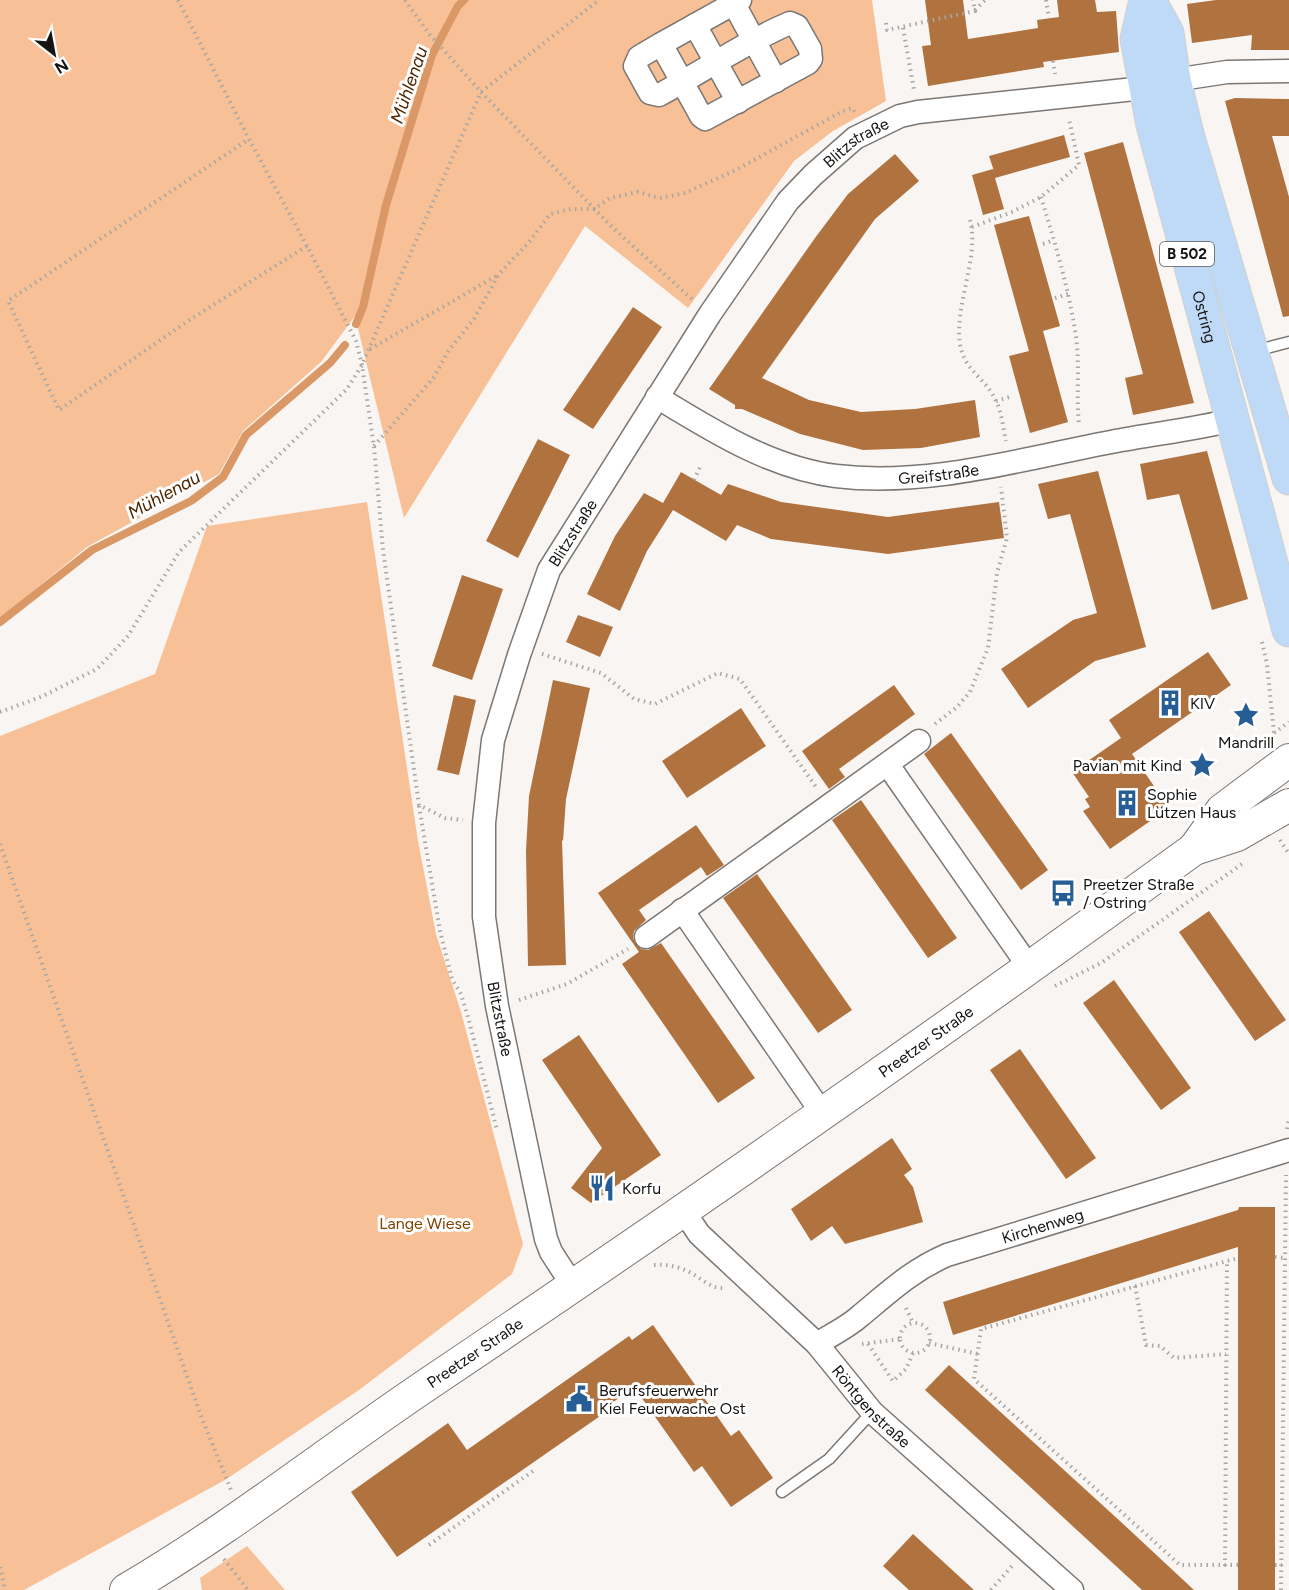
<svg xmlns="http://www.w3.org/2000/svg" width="1289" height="1590" font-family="Figtree,sans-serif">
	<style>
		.green { fill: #f7c096 }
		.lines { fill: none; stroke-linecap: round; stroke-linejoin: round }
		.stream { stroke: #d99865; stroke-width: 8 }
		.building { fill: #b0723f }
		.lane-casing { stroke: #7b7774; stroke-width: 13 }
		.street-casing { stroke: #7b7774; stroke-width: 25 }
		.secondary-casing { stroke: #7b7774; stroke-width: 34 }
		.primary-casing { stroke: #d0d0d0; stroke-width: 35 }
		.path { stroke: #a9a6a3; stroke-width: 4; stroke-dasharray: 1.5 4.5; stroke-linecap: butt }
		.lane { stroke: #fff; stroke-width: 10 }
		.street { stroke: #fff; stroke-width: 22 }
		.secondary { stroke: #fff; stroke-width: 32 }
		.primary { stroke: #bfdaf7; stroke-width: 33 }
		.labels { text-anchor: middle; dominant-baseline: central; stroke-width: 6; stroke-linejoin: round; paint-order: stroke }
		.shield { fill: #fff; stroke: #5b5a5a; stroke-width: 1.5 }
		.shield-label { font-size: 15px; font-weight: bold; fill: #151413 }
		.street-label { font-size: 16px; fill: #151413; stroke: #fff }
		.poi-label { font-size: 16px; fill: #151413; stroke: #fff; text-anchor: start }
		.park-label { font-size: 16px; fill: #7f4302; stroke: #fff }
		.water-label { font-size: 18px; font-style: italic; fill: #502600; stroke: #fff }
	</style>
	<rect width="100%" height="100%" fill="#f9f5f2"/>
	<path class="green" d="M0,0H872L886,101L833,131L794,161L688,308L585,226L404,518L355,316L321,362L243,431L219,474L87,547L0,618Z
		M367,502L418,841L436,934L461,1012L523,1244L512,1274L359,1390L225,1480L24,1590H0V736L155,674L207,526Z
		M247,1546L285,1590H202L200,1578Z"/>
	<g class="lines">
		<path class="stream" d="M356,324L363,307L386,205L432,55L458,6L464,0
			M0,622L92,550L191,501L223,477L246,435L330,363L345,345"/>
	</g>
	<path class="building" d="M925,0H963L968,39L1038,28L1037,20L1059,17L1057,0H1095L1097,12L1116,11L1119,52L1043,62L1044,67L928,86L922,46L931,45Z
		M1216,0H1289V50H1251L1252,35L1192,43L1187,4Z
		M1235,98L1289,99V136H1272L1289,197V316L1283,317L1225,101Z
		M1064,135L1070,157L995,178L1004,209L983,215L972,175L993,169L994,171L989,156Z
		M1123,142L1194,403L1133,415L1125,378L1143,374L1084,153Z
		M895,154L919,181L875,219L762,378L809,400L861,412L915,409L975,400L980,437L921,448L863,450L800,434L742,409H735V405L709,389L815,238L848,194Z
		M1029,216L1060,326L1043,331L1068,422L1030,433L1009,356L1029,351L994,225Z
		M633,307L662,327L593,429L563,410Z
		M538,439L570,455L518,558L486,541Z
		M1207,451L1248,599L1212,610L1179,494L1147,500L1140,464Z
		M1098,471L1146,647L1095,661L1028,708L1001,669L1073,620L1097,613L1070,514L1048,519L1038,484Z
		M681,472L721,495L728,484L781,502L888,517L999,502L1004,538L888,554L771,539L737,525L726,541L673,510L647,551L620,611L587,594L615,536L644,493L663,503Z
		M462,575L503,589L472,680L432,666Z
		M578,615L613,627L600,657L566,642Z
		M1208,652L1231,685L1132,754L1169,808L1110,849L1083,811L1090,807L1085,799L1089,797L1072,772L1121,738L1109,720Z
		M553,680L590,688L566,799L563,841L562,840L566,965L528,966L526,851L529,796Z
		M894,685L915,714L839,769L845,777L829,789L802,751Z
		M454,695L476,700L459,775L437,770Z
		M741,708L766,746L687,798L662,761Z
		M951,733L1048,870L1021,890L924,754Z
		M861,800L957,938L928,958L832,820Z
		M696,825L724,865L707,876L701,867L639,910L646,920L634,931L633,938L641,949L648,950L661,943L755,1078L718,1103L622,964L639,952L598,893Z
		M757,874L852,1010L818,1033L723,898Z
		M1209,911L1286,1020L1255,1041L1179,932Z
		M1114,980L1191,1088L1161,1110L1083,1003Z
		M579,1035L661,1155L591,1203L571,1188L602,1148L542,1060Z
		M1020,1049L1096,1158L1066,1179L990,1070Z
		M892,1138L912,1169L904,1175L913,1187L923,1222L845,1244L832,1226L811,1241L791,1209Z
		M1239,1207H1275V1590H1238V1247L953,1335L943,1302L1238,1210Z
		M653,1325L731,1436L739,1430L773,1478L731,1507L702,1466L694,1472L634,1387L601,1411L603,1414L397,1557L351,1492L448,1423L467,1450L629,1336L632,1340Z
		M949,1365L1121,1522L1194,1590H1142L925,1390Z
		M913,1534L974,1590H909L883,1566Z"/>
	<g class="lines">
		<g class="lane-casing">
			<path id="lane" d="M1255,351L1289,342
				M782,1492L829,1459L872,1412"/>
		</g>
		<g class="street-casing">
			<g id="street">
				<path d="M734,4L776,81"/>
				<path d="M695,25L738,102"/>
				<path d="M661,44L639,57L635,66L650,93L659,95C702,72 745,42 790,23L797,26L810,49L811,59L808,63L705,119L701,116L661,44L740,0"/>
				<path d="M1174,80L1227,72L1289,71"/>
				<path id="s1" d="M657,397C711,430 771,468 836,476C928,487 1021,459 1111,442C1151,434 1192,430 1232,420"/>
				<path d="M888,765L1029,967"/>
				<path d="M682,910L822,1113"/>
				<path d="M646,937L919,741"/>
				<path id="s2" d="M683,1210L699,1234L817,1344L872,1412L1072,1590"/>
				<path id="s3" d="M573,1286L551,1252L546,1239L497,1006L484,917V823L493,740L519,655L549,570L710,314L788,201L813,175L855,138L900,116L918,112L1144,88"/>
				<path id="s4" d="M817,1344C831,1335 848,1327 860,1316C889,1292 912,1270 947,1255L1289,1150"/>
			</g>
		</g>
		<g class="secondary-casing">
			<g id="secondary">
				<path d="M1194,849L1222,810L1289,760"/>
				<path id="s5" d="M126,1590C232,1528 327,1452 428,1384C687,1210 942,1032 1194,849L1237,835L1289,805"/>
			</g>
		</g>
		<g class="primary-casing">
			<g id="primary">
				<path id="s6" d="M1146,0L1137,39L1153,125L1289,630"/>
				<path d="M1149,0L1167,33L1174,80L1187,134L1289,478"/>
			</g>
		</g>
		<path class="path" d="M178,0L249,139
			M405,0L430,35L481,92L599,0
			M1046,0L1049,18
			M975,10L985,0
			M886,23L887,30L975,11L973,0
			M903,28L914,90
			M1053,61L1055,74
			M1041,197C1055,243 1069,289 1076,337C1080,367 1076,396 1079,425
			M970,220C980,256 954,306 960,344C964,371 986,378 996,401C1002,413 1003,428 1006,441
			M972,227L1012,212L1041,197L1079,165L1069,119
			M1043,244L1054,240
			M307,246L249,139L8,301L59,410L191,319L307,246L356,341L362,365L374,447L383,550L419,805L445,818L463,820
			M1055,298L1068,294
			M370,349L498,275
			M996,401L1013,396
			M374,446L434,377L449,350L474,319L499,274L530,241L550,214L571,209H594L610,198L638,192L660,198L685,193L736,170L843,111L852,108L855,113
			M694,480L701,465
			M1262,642L1267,664L1274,733L1272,738
			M542,654L601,673L634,699L655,704L718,673L740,679L816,787
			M0,712L43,696L97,669L128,636L179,552L347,389L362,365L481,92L612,227L693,300
			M935,724L957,707L970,692L988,648L997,573L1007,538L1001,487
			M1274,733L1289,722
			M419,806L440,931L452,979L461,994L469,1021L497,1130
			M1280,840L1289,854
			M0,844L201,1416L231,1490
			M1055,986L1101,963L1242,864
			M519,1000L567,984L628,949
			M1287,1129L1289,1118
			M1275,1257L1284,1258
			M654,1265C669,1264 680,1267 693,1274C703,1280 712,1289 724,1288
			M1135,1286L1146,1345L1160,1346L1174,1358L1226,1354
			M906,1308L913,1323
			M900 1338a15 15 0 1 1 30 0a15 15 0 1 1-30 0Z
			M929,1343L978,1354
			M862,1344L900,1339
			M868,1344L893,1381L906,1369L913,1353
			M429,1545L533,1471
			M224,1559L248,1590
			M1238,1565H1180L974,1379L981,1329L1238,1258
			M1275,1565H1282
			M1225,1566L1227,1261
			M0,1567L5,1590
			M991,1590L1012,1566
			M1281,1590L1286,1175"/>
		<use href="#lane" class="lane"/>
		<use href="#street" class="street"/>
		<use href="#secondary" class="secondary"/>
		<use href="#primary" class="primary"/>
	</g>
	<defs>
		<g id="building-bare" transform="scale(2.07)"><path d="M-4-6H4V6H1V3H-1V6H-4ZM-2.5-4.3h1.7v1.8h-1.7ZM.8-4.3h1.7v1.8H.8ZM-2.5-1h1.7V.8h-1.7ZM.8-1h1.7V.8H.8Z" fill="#265d95" stroke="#fff" stroke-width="2.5" paint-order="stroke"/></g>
		<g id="sight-bare" transform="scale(2.07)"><path d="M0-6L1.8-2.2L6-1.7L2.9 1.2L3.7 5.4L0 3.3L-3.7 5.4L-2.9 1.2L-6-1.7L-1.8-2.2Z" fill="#265d95" stroke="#fff" stroke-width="2.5" paint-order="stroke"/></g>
		<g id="bus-bare" transform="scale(2.07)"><path d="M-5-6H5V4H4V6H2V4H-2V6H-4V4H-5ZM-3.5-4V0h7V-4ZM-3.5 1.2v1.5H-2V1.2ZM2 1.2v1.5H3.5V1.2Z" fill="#265d95" stroke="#fff" stroke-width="2.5" paint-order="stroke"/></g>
		<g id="restaurant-bare" transform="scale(2.07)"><path d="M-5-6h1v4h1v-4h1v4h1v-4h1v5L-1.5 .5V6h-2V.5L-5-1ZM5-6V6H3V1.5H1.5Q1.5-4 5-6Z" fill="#265d95" stroke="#fff" stroke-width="2.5" paint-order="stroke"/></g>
		<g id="civic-bare" transform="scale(2.07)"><path d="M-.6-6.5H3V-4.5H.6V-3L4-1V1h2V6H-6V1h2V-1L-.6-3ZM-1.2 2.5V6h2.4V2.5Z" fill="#265d95" stroke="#fff" stroke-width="2.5" paint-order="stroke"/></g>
	</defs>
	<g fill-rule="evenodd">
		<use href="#building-bare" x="1170" y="703"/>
		<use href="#sight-bare" x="1246" y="715"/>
		<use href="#sight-bare" x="1202" y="765"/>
		<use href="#building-bare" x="1127" y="803"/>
		<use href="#bus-bare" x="1063" y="893"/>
		<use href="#restaurant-bare" x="602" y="1188"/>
		<use href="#civic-bare" x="579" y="1399"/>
	</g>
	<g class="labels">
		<rect class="shield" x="1160" y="242" width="54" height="24" rx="4.5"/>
		<g class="shield-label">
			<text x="1187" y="254">B 502</text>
		</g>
		<g class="street-label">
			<text stroke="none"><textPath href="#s3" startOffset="1269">Blitzstraße</textPath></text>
			<text stroke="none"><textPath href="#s6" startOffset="326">Ostring</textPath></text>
			<text stroke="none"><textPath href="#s1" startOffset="300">Greifstraße</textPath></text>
			<text stroke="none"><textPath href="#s3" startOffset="783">Blitzstraße</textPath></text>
			<text transform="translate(500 1019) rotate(79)">Blitzstraße</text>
			<text stroke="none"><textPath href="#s5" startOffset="970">Preetzer Straße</textPath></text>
			<text stroke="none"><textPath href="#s4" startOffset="258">Kirchenweg</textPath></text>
			<text stroke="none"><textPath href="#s5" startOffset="422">Preetzer Straße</textPath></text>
			<text stroke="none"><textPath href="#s2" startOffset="273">Röntgenstraße</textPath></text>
		</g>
		<g class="poi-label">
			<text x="1190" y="703">KIV</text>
			<text x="1246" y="742" text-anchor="middle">Mandrill</text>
			<text x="1182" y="765" text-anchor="end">Pavian mit Kind</text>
			<text x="1147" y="794">Sophie<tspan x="1147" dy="18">Lützen Haus</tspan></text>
			<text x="1083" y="884">Preetzer Straße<tspan x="1083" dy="18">/ Ostring</tspan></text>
			<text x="622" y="1188">Korfu</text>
			<text x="599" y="1390">Berufsfeuerwehr<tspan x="599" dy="18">Kiel Feuerwache Ost</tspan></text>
		</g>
		<g class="park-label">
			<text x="425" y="1223">Lange Wiese</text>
		</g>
		<g class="water-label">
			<text transform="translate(409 85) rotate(-71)">Mühlenau</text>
			<text transform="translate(164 495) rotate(-29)">Mühlenau</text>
		</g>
	</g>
	<g transform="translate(54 54) rotate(149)" stroke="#ffffff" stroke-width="4.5" paint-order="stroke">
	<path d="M0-4.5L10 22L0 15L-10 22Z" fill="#151413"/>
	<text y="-9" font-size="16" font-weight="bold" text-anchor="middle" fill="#151413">N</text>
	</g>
</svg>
